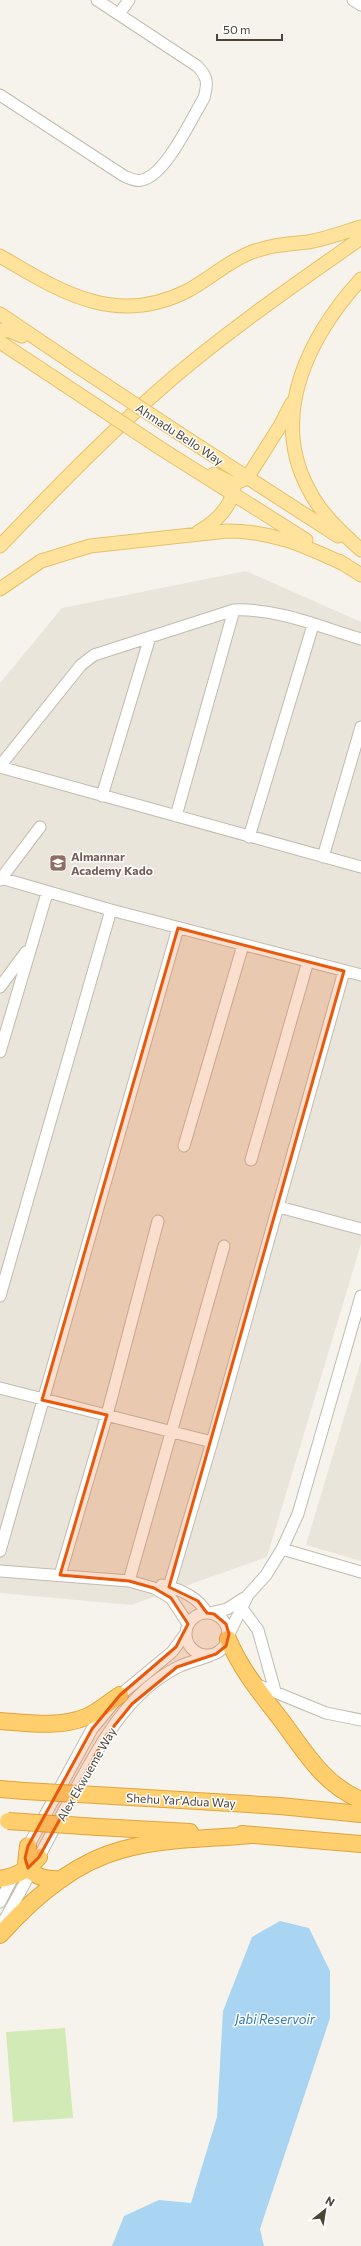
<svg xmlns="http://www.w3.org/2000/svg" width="361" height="2246" font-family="Commissioner,sans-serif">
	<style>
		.residential { fill: #eae5da }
		.pitch { fill: #d2eab5 }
		.water { fill: #a9d4f2 }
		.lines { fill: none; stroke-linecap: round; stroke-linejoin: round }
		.minor-casing { stroke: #c2bbae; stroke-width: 13 }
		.major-casing { stroke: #e6c16a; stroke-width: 15 }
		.highway-casing { stroke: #e0a43c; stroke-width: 18 }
		.minor { stroke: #fff; stroke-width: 11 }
		.major { stroke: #ffe39c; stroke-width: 13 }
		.highway { stroke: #ffcf6e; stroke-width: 16 }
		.major-bridge-casing { stroke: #e6c16a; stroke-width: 15; stroke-linecap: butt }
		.highway-bridge-casing { stroke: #e0a43c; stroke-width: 18; stroke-linecap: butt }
		.major-bridge { stroke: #ffe39c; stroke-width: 13 }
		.highway-bridge { stroke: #ffcf6e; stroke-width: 16 }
		.marked { fill: #e8590c; fill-opacity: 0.2; stroke: #e8590c; stroke-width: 3; stroke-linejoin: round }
		.labels { text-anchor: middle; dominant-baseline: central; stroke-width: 3; stroke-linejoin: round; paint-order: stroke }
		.street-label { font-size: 12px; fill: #4b4439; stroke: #fff }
		.education-label { font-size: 12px; font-weight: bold; fill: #785e54; stroke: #fff; text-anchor: start }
		.water-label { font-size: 13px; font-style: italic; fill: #2e7ab2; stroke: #fff }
	</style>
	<rect width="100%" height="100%" fill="#f6f3ec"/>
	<path class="residential" d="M246,571L361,622V1244L267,1557L131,1605L0,1593V683L62,608Z
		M361,1361V1561L306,1545Z"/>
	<path class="pitch" d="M65,2028L73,2118L13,2122L6,2032Z"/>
	<path class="water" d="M280,1921L309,1928L330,1971V2018L260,2229L264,2246H112L124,2216L159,2200L191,2203L217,2117L223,2011L252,1937Z"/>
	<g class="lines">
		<g class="minor-casing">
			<path id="minor" d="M353,0L361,5
				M119,14L129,0
				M0,95L124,176C129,178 137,182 142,180C166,175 191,119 204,98C208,83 208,77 197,66L97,0
				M0,766L81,665L94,655L234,610C277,608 320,627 361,639
				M0,767L361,867
				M102,796L150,637
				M176,816L234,610
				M249,837L313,625
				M323,857L361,727
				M1,878L111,910L361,975
				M0,880L40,827
				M0,987L26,952
				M0,1052L47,893
				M184,1146L243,945
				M251,1160L308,961
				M279,1207L361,1229
				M0,1296L111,910
				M0,1388L212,1442
				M282,1549L361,1572
				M0,1551L178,928
				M0,1571L129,1581L154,1588L171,1598L188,1624
				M60,1575L107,1415L158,1221
				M129,1581L224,1246
				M162,1585C180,1589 198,1597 207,1613
				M169,1587L212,1442L344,971
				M241,1607L258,1630L275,1691
				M186 1634a21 21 0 1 1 42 0a21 21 0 1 1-42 0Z
				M210,1613L227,1609L244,1598
				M229,1634L248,1595L266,1575L282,1549L298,1514L361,1296
				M253,1683L326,1713L361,1720
				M25,1852L92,1729L120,1695L172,1652L186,1633
				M0,1902L15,1873
				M0,1928C21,1891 41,1853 61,1816C91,1762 120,1696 178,1667C188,1662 199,1660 209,1656"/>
		</g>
		<g class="major-casing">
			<path id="major" d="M0,256C61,292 116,327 187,291C210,279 228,261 252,252C271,245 289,244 308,242C326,239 344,232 361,227
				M361,279C310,335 269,414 308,488C320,513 341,532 361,550
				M0,314L80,368
				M0,330L10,331L22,336
				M0,342L62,383
				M180,434L338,536
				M160,448L306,540
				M214,474L234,484L247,478L280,426L292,403
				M198,532C216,522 231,508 234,487
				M0,546C56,488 112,430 174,377C233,327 297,283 361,238
				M339,561L361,575
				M0,589L41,561L90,546L227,531C274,531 305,546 346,565"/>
		</g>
		<g class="highway-casing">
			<path id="highway" d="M228,1639C241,1670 262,1695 282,1721C305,1752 324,1785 361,1800
				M0,1721C28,1723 59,1728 86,1717C98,1712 109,1702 120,1695
				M0,1789L25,1791
				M113,1796L280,1806L361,1814
				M98,1827L190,1832
				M242,1834L361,1844
				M28,1846L26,1864C33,1878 47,1880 62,1879
				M0,1879C17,1876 28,1870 39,1857
				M0,1935C32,1899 73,1863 121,1850C163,1838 209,1839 252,1835"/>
		</g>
		<use href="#minor" class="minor"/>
		<use href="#major" class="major"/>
		<use href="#highway" class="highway"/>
		<g class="major-bridge-casing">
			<path id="major-bridge" d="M80,368L180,434
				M62,383L160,448"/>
		</g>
		<g class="highway-bridge-casing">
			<path id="highway-bridge" d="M25,1791L113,1796
				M8,1821L98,1827"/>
		</g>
		<use href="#major-bridge" class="major-bridge"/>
		<use href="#highway-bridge" class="highway-bridge"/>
	</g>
	<path class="marked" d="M178,928L344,971L169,1587L198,1601L207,1613L214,1614L226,1624L229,1634L226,1646L216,1654L177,1667L132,1704L106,1736L39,1857L28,1868L25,1858L28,1846L92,1729L120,1695L176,1647L188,1624L171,1598L154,1588L129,1581L60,1575L107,1415L42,1400Z"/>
	<defs>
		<g id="school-square" transform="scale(0.9)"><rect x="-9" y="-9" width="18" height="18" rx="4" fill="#8d6e63" stroke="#fff"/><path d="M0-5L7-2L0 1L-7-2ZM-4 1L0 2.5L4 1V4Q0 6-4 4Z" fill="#fff"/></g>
	</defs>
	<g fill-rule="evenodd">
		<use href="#school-square" x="58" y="863"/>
	</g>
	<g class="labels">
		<g class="street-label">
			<text transform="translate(180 434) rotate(33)">Ahmadu Bello Way</text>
			<text transform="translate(86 1774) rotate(-60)">Alex Ekwueme Way</text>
			<text transform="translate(181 1800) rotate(3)">Shehu Yar'Adua Way</text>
		</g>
		<g class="education-label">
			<text x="71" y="856">Almannar<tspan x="71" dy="14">Academy Kado</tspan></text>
		</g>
		<g class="water-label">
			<text x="275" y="2019">Jabi Reservoir</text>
		</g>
	</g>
	<g transform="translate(325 2210) rotate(30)" stroke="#ffffff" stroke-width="3" paint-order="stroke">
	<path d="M0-3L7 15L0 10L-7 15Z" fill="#4b4439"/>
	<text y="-6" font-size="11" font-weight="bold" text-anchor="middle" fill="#4b4439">N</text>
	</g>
	<path d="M217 34v6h65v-6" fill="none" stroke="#4b4439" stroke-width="2"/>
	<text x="223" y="34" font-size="12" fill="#4b4439" stroke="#ffffff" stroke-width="3" paint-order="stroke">50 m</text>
</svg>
